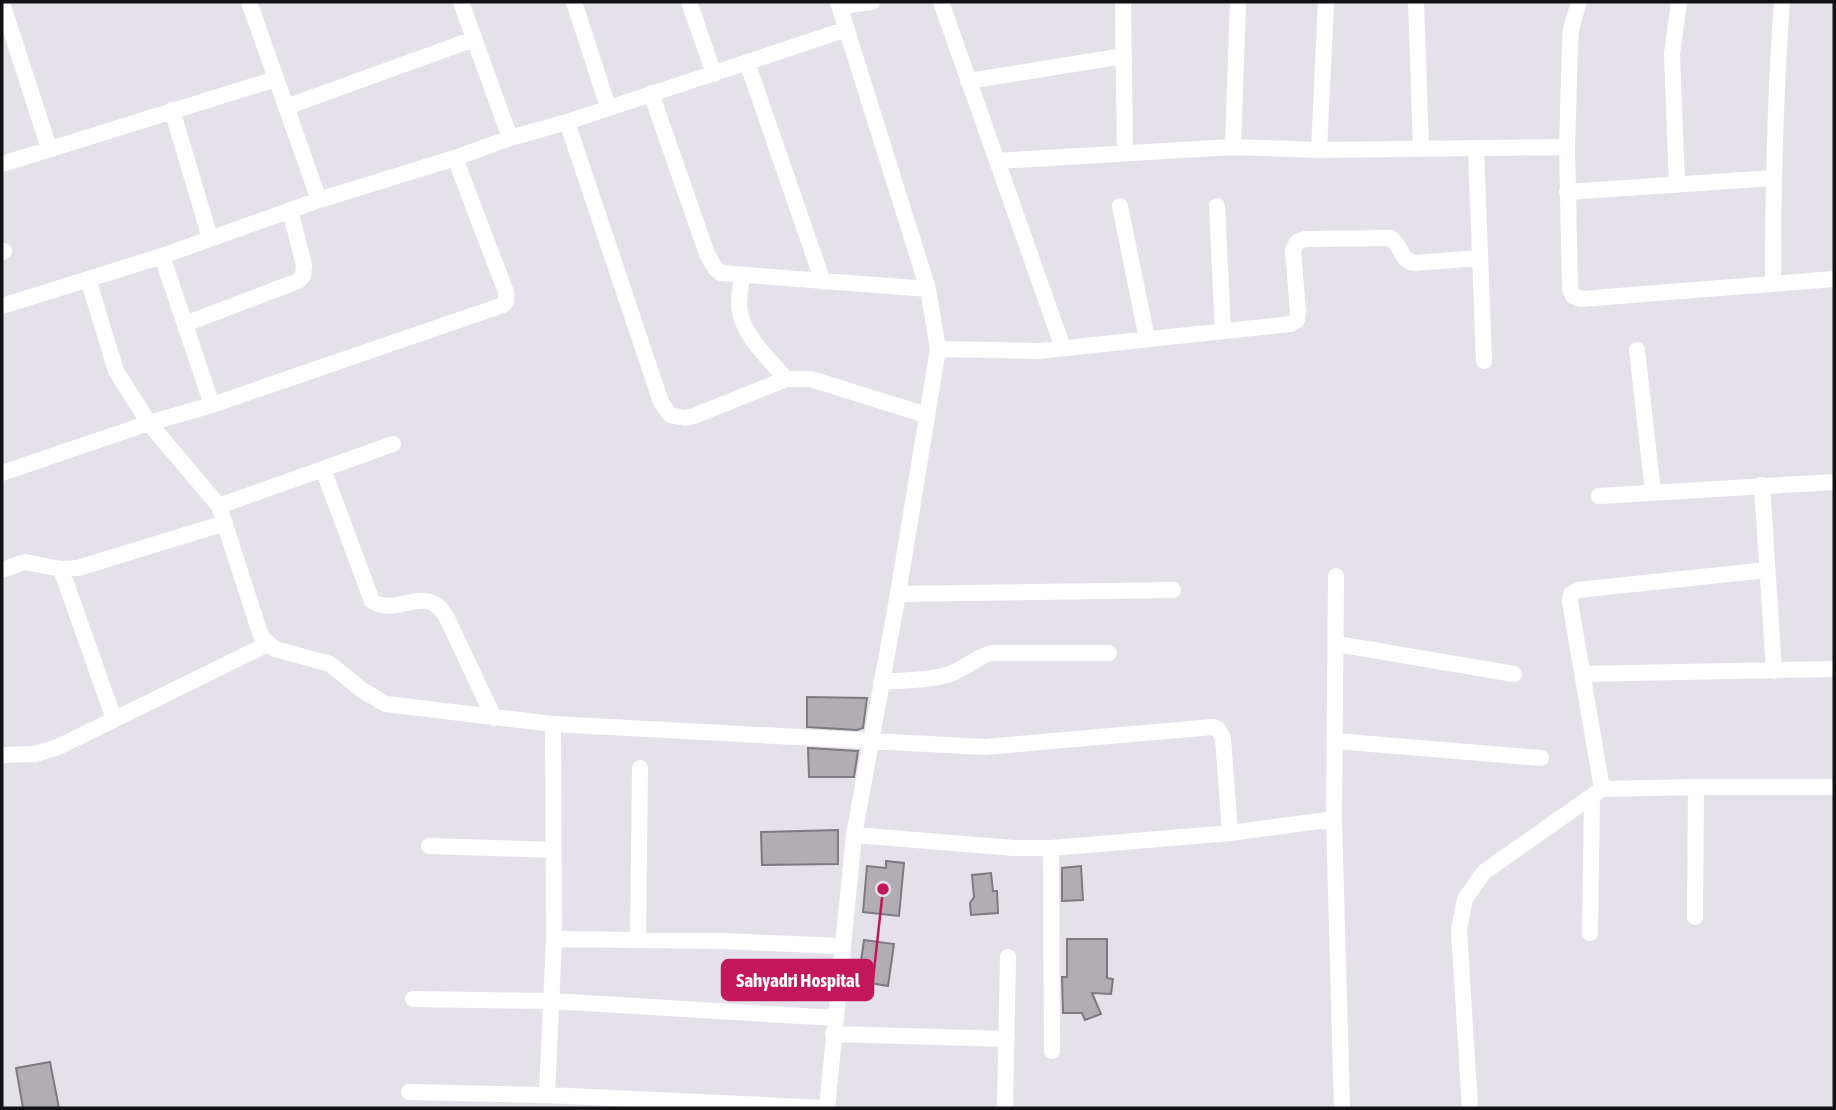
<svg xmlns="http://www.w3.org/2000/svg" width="1836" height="1110" font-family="'Asap Condensed',sans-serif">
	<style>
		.building { fill: #b2adb3; stroke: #7e7a7f; stroke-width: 2 }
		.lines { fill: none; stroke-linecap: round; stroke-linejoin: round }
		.minor { stroke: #fff; stroke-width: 16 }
		.leader { fill: none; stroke: #c2185b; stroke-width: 2.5 }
		.callout-dot { fill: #c2185b; stroke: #e4e2e8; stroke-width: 2.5 }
		.callout { fill: #c2185b; stroke: #c2185b; stroke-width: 2.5 }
		.callout-label { font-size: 19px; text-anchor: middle; font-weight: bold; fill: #fff }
	</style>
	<rect width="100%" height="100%" fill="#e4e2e8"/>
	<path class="building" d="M807,697L867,698L863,728L857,730L807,727Z
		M808,748L858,751L854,777H809Z
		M838,830V864L762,865L761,832Z
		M886,861L904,863L899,916L863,912L867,866L886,868Z
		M1081,866L1083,900L1062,901V868Z
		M991,873L993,891H997L998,913L971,915L970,903L974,897L972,875Z
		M1067,939H1107V978L1113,979L1111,994L1092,993L1101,1014L1085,1020L1082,1013H1063L1062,977H1067Z
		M864,940L894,944L888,986L858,981Z
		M50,1062L59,1108H23L16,1068Z"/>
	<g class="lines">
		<path class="minor" d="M249,2L319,200
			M461,2L510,138
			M574,2L608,107
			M689,2L714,74
			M941,2L1063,348
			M1123,2L1125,152
			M1416,2L1421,149
			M1579,2L1571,29L1570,43L1567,147L1570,288L1573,296L1581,299L1834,279
			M2,3L49,148
			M839,6L872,2
			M747,62L823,282
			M968,81L1124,56
			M651,93L707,254L715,268L721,273L928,289
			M286,107L474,39
			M172,110L210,238
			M567,122L661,402L670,415L685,418L694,416L786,379H811L926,415
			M1233,147L1238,2
			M1476,148L1484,361
			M1319,150L1326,2
			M997,161L1233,147L1319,150L1567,147
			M2,164L276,79
			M1677,185L1672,54L1679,2
			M1567,192L1773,178
			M1120,206L1147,339
			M1217,206L1223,331
			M2,252L4,251
			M162,256L212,405
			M742,276C741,285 739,295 739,304C740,334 768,357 786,379
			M88,279L116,371L149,423L219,506L259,630L263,639L275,649L330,664L362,690L386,704L553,724
			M1773,283C1773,189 1775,96 1782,2
			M2,306L162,256L319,200L455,158L510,138L567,122L847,29
			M185,324L298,281L303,276L304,265L290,210
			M938,349L1038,351L1291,324L1297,320L1298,312L1293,250L1297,242L1305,239L1390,238C1402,245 1400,260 1414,263L1480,258
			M1637,350L1653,492
			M323,469L372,601C397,618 425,582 446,616L494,718
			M2,473L149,423L212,405L503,305L506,301V292L455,158
			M1762,485L1774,671
			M1599,496L1834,482
			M219,506L393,444
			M61,569L114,719
			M2,570L25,562L61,569L78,568L225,523
			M1336,576L1334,819L1342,1108
			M898,594L1173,590
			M1337,644L1514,674
			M1582,674L1834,669
			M881,682C902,680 927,681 947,675C963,670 975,657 992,653H1109
			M1335,741L1541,758
			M2,755L35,754L58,747L268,644
			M1602,789L1570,602L1571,594L1578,590L1767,570
			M854,835L1014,848H1051L1230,833L1334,819
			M429,846L553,850
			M1051,848L1052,1051
			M1695,917L1696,787
			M1590,933L1592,796
			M554,939L722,941L841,946
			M638,940L640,768
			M413,999L551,1001L835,1018
			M833,1034L1007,1039
			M409,1092L547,1095
			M827,1108L547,1095L554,939L553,724L985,747L1213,727L1218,729L1223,738L1230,833
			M827,1108L854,835L898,594L938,349L928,289L838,2
			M1005,1108L1008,957
			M1470,1108L1459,930L1465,899L1484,872L1602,789L1696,787H1834"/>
	</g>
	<path class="leader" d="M883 889L873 980"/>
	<circle class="callout-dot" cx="883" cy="889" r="7"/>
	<rect class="callout" x="722" y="960" width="151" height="40" rx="7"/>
	<g class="callout-label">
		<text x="798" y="987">Sahyadri Hospital</text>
	</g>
	<rect width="1836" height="1110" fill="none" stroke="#121113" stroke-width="7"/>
</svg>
